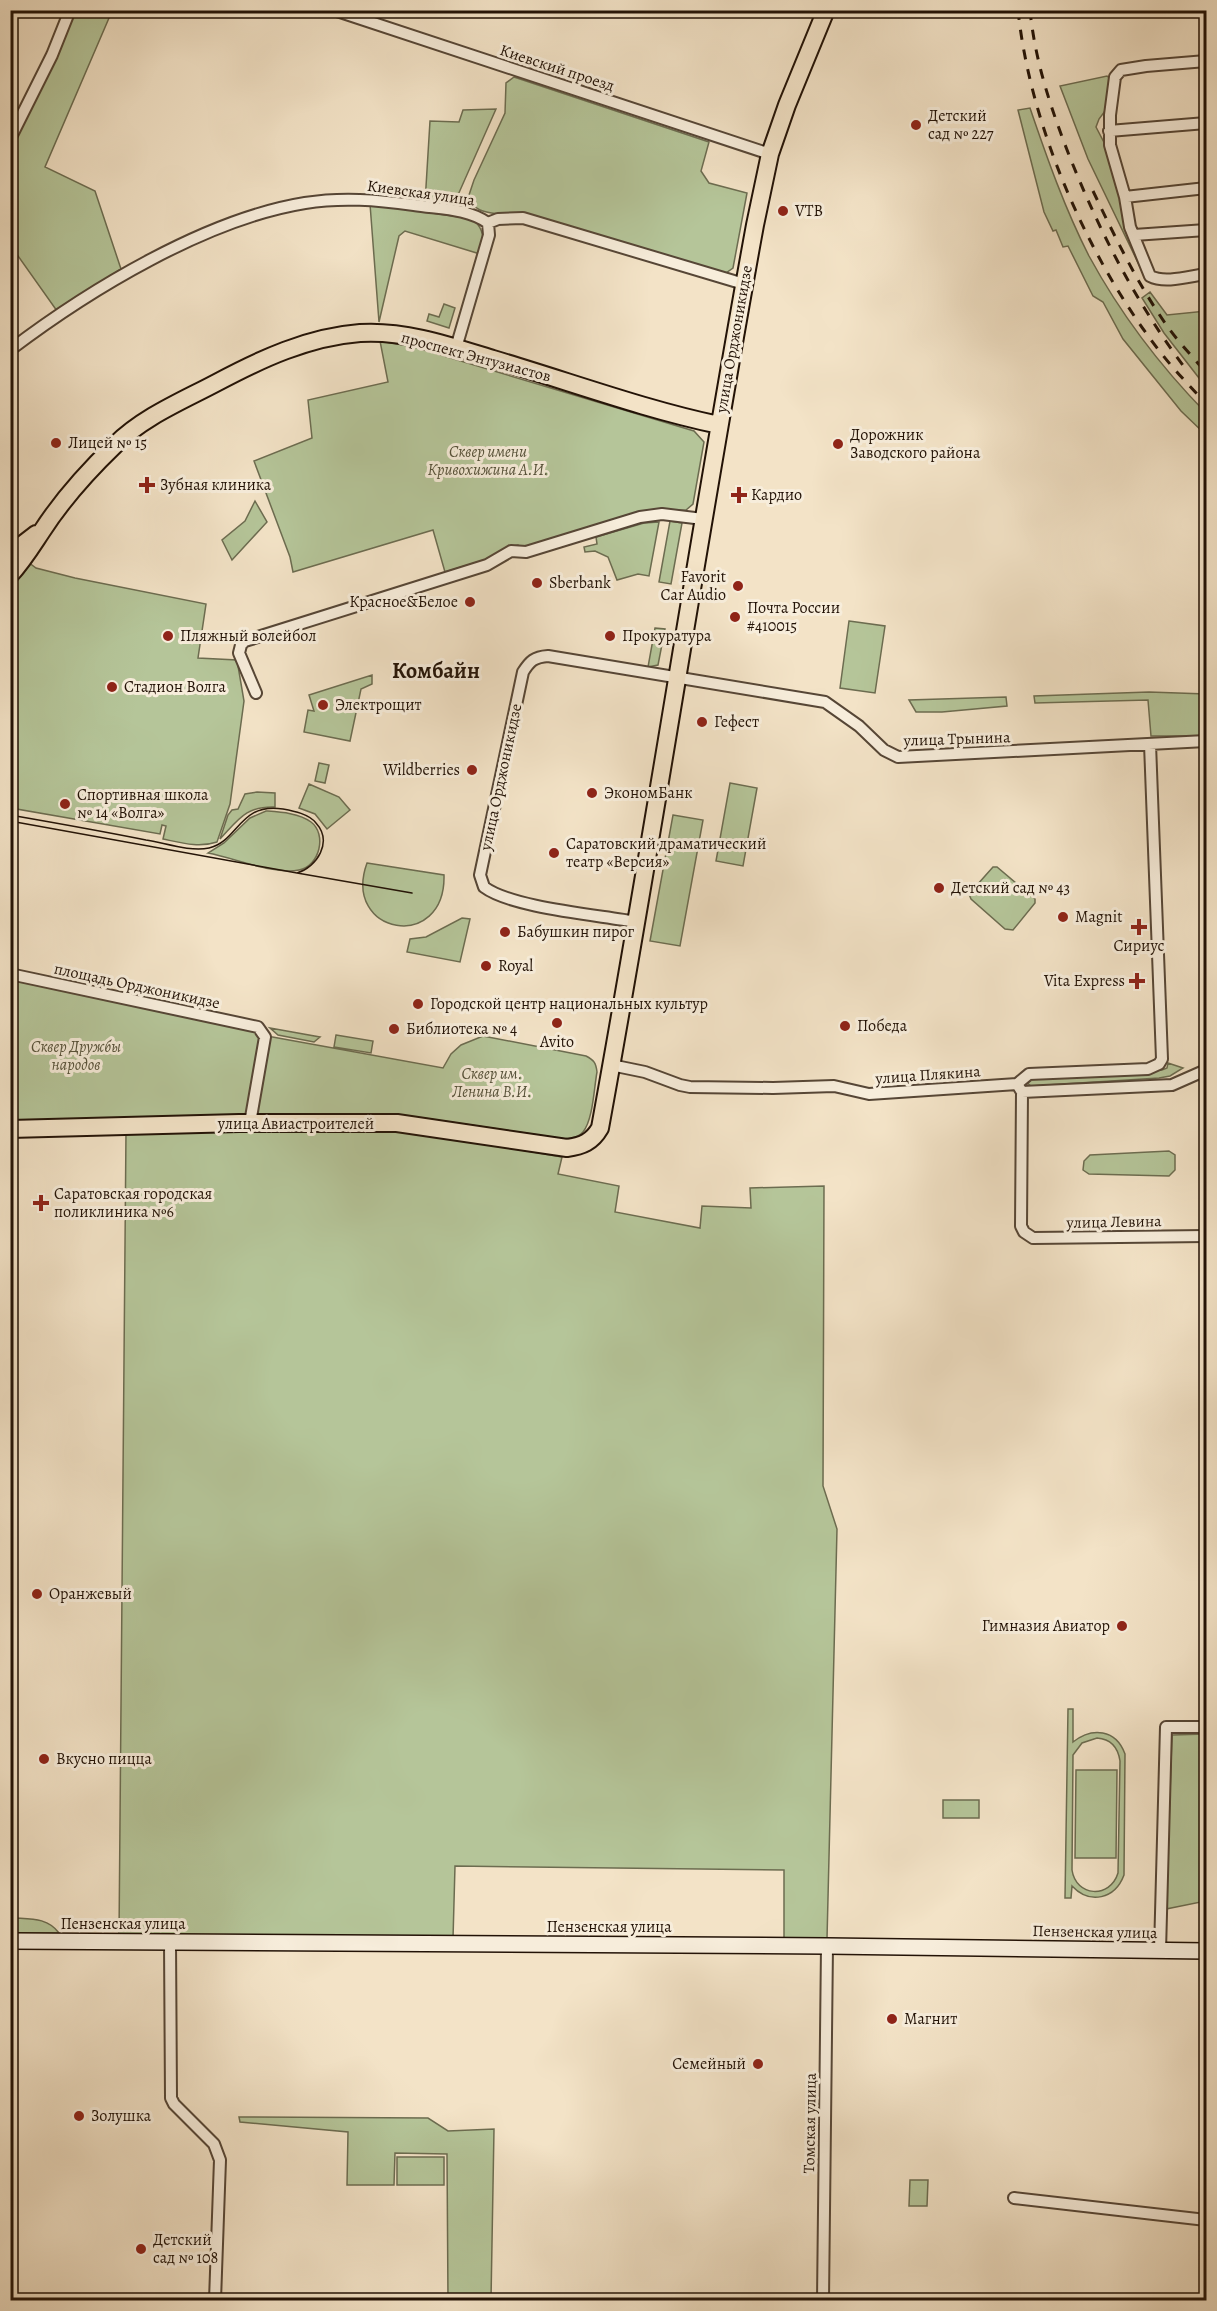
<svg xmlns="http://www.w3.org/2000/svg" width="1217" height="2311" font-family="Alegreya,serif">
	<style>
		.green { fill: #b5c599; stroke: #6c6c50; stroke-width: 1.5; fill-rule: evenodd }
		.lines { fill: none; stroke-linecap: round; stroke-linejoin: round }
		.street-casing { stroke: #564636; stroke-width: 14 }
		.secondary-casing { stroke: #221206; stroke-width: 18 }
		.primary-casing { stroke: #221206; stroke-width: 20 }
		.street { stroke: #f7eddb; stroke-width: 10 }
		.secondary { stroke: #f7eddb; stroke-width: 15 }
		.primary { stroke: #f3e3c7; stroke-width: 16 }
		.tram { stroke: #221206; stroke-width: 1.5 }
		.rail { stroke: #221206; stroke-width: 3; stroke-dasharray: 10 10; stroke-linecap: butt }
		.poi-dot { fill: #8f2418; stroke: #f7eddb; stroke-width: 2 }
		.labels { text-anchor: middle; dominant-baseline: central; stroke-width: 6; stroke-linejoin: round; paint-order: stroke }
		.street-label { font-size: 16px; fill: #221206; stroke: #f7eddb }
		.poi-label { font-size: 16px; fill: #221206; stroke: #f7eddb; text-anchor: start }
		.park-label { font-size: 16px; font-style: italic; fill: #555139; stroke: #f7eddb }
		.district-label { font-size: 22px; font-weight: bold; fill: #221206; stroke: #f7eddb }
	</style>
	<rect width="100%" height="100%" fill="#f3e3c7"/>
	<filter id="stains"><feTurbulence type="fractalNoise" baseFrequency=".00333" numOctaves="4"/><feColorMatrix values="0 0 0 0 .2 0 0 0 0 .09 0 0 0 0 .02 0 0 0 .5 -.17"/></filter>
	<radialGradient id="worn" r=".72"><stop offset=".6" stop-color="#630" stop-opacity="0"/><stop offset="1" stop-color="#630" stop-opacity=".3"/></radialGradient>
	<path class="green" d="M73,11H112L45,167L95,191L121,269L57,311L11,246L10,147L51,63Z
		M1107,76L1113,81L1108,107L1099,119L1096,127L1109,152L1145,272L1143,273L1088,159L1060,86Z
		M514,77L709,142L701,171L709,183L747,193L733,268L723,275L498,214C484,212 475,211 468,198L474,180L505,113L506,83Z
		M1030,108C1047,158 1065,209 1089,256C1120,313 1161,367 1206,413V435L1181,411L1123,339L1103,302L1093,296L1068,246L1063,247L1056,230L1053,231L1044,212L1018,110Z
		M496,109L458,195C449,208 439,205 425,203L430,121L459,122L463,110Z
		M370,204L473,219C485,231 484,238 480,254L405,231L399,236L379,322Z
		M1150,292L1167,315L1206,311V387L1164,333L1142,298Z
		M444,304L455,308L449,328L427,321L429,314L439,317Z
		M380,341L414,347L694,431L704,442L693,504L686,510L663,511L526,549L518,545C509,547 501,549 494,557L445,572L433,530L293,572L290,557L254,461L312,438L308,400L388,382Z
		M255,501L267,522L232,560L222,540L245,521Z
		M670,521L682,523L671,584L659,582Z
		M659,522L649,576L638,574L617,580L608,557L595,551L585,552L584,547L597,544L596,537L644,523Z
		M28,562L36,568L75,578L206,604L198,658L237,660L244,701L230,804L217,842C199,848 182,843 163,839L166,826L162,825L160,834L11,808V583Z
		M849,621L885,626L875,693L840,688Z
		M655,628L665,629L658,665L648,667Z
		M372,675V684L361,689L350,741L304,732L308,710L314,711L309,695Z
		M1149,692L1206,694V736H1151L1148,700L1035,703L1034,696Z
		M1006,697L1007,706L942,712H916L909,700Z
		M319,763L329,765L325,783L315,781Z
		M730,783L757,788L743,866L716,861Z
		M309,784L339,797L350,810L327,829L315,814L299,808Z
		M257,792L275,793V807C246,806 239,819 220,839L228,815L232,810L238,809L245,794Z
		M266,811C280,812 299,813 311,822C327,834 320,866 299,870C273,875 235,858 208,853L224,843L250,818Z
		M673,815L703,820L680,946L650,941Z
		M367,863L444,875C446,953 341,935 367,863Z
		M993,867H997L1035,899V903L1013,930L1005,929L971,899L969,894Z
		M462,918L470,919L460,962L407,952L410,939L426,937Z
		M10,977L255,1031L261,1041L250,1109L245,1116L11,1123Z
		M270,1028L320,1037L314,1042L278,1035Z
		M336,1035L373,1041L371,1053L334,1047Z
		M267,1036L443,1068L451,1054L461,1045L483,1036L586,1056C594,1060 596,1063 597,1072C594,1088 593,1120 583,1132C578,1138 572,1138 565,1139L423,1118L255,1115Z
		M1168,1063L1183,1068L1170,1076L1159,1078L1031,1086L1026,1082L1031,1078L1162,1070L1167,1068Z
		M399,1129L562,1157L558,1174L619,1186L615,1212L700,1228L702,1206L751,1208L750,1188L824,1186L823,1486L837,1529L827,1939H784V1870L455,1866L453,1939L119,1937L126,1131Z
		M1169,1151L1175,1155V1170L1169,1176L1089,1174L1083,1170L1084,1161L1090,1155Z
		M1068,1709H1073V1742C1092,1727 1116,1729 1125,1754L1124,1875C1115,1899 1090,1905 1072,1886L1071,1898H1065ZM1097,1738C1110,1739 1118,1747 1120,1761L1118,1873C1110,1899 1076,1897 1072,1870L1073,1755L1082,1743Z
		M1206,1734V1901L1166,1909L1172,1735Z
		M1076,1770H1117L1116,1858H1075Z
		M943,1800H979V1818H943Z
		M15,1918C32,1919 48,1918 59,1933H11V1920Z
		M239,2117L428,2118L448,2131L494,2129L491,2300H448L447,2154L395,2153L394,2185H347L348,2132L240,2122Z
		M397,2157H444V2185H397Z
		M910,2180H928L927,2206H909Z"/>
	<g class="lines">
		<g class="street-casing">
			<path id="street" d="M334,10L770,154
				M1206,61L1146,66L1121,70L1115,77L1110,115V145L1125,197L1130,227L1150,276C1165,284 1190,276 1206,274
				M1109,131L1206,123
				M10,139L52,55L70,10
				M1125,197L1206,188
				M1134,235L1206,230
				M456,348L489,235L488,223
				M10,350C89,290 206,219 305,203C342,197 377,200 414,205C438,209 467,208 488,223L498,219L523,218L744,284
				M256,693L239,653L241,645L245,641L487,565L511,551L526,552L640,517L662,514L703,519
				M636,922C599,915 512,908 484,887L480,875L523,672C530,661 534,657 548,656L825,702L859,726L884,750L898,757L1206,741
				M10,974L258,1027L265,1037L250,1123
				M611,1065L645,1072L680,1085L690,1087L773,1088L834,1086L869,1094L1017,1084L1022,1092L1172,1085L1206,1070
				M1017,1084L1029,1074L1148,1069L1159,1064L1162,1059L1150,744
				M1022,1092L1021,1226L1024,1232L1033,1238L1206,1236
				M170,1942L171,2098L174,2104L214,2144L220,2160L215,2300
				M1160,1951L1166,1727H1206
				M1014,2198L1206,2220
				M823,2300L827,1946"/>
		</g>
		<g class="secondary-casing">
			<path id="secondary" d="M10,1941L827,1946L1206,1951"/>
		</g>
		<g class="primary-casing">
			<path id="primary" d="M10,554L36,534
				M10,575C23,561 32,546 42,531C62,500 89,470 115,445C143,417 182,401 216,383C261,359 308,337 360,333C405,330 451,346 493,359C568,381 643,409 719,425
				M10,1129L239,1123H397L567,1148C582,1146 592,1142 600,1128C655,827 700,525 755,225L770,154L787,105L826,10"/>
		</g>
		<use href="#street" class="street"/>
		<use href="#secondary" class="secondary"/>
		<use href="#primary" class="primary"/>
		<path class="tram" d="M10,815C56,823 101,831 146,840C165,843 190,852 209,848C239,841 239,802 283,809C294,811 309,814 316,823C333,842 317,867 297,873L10,821
			M297,873L412,893"/>
		<path class="rail" d="M1018,10C1030,127 1089,261 1161,353C1175,371 1191,387 1206,404
			M1030,10C1035,62 1052,112 1071,160C1102,237 1138,306 1188,372
			M1093,191C1116,239 1139,287 1170,330C1181,345 1195,359 1206,373"/>
	</g>
	<g class="poi-dot">
		<circle cx="916" cy="125" r="6"/>
		<circle cx="783" cy="211" r="6"/>
		<circle cx="56" cy="443" r="6"/>
		<circle cx="838" cy="444" r="6"/>
		<path d="M144 476h6v6h6v6h-6v6h-6v-6h-6v-6h6z"/>
		<path d="M736 486h6v6h6v6h-6v6h-6v-6h-6v-6h6z"/>
		<circle cx="537" cy="583" r="6"/>
		<circle cx="738" cy="586" r="6"/>
		<circle cx="470" cy="602" r="6"/>
		<circle cx="735" cy="617" r="6"/>
		<circle cx="168" cy="636" r="6"/>
		<circle cx="610" cy="636" r="6"/>
		<circle cx="112" cy="687" r="6"/>
		<circle cx="323" cy="705" r="6"/>
		<circle cx="702" cy="722" r="6"/>
		<circle cx="472" cy="770" r="6"/>
		<circle cx="592" cy="793" r="6"/>
		<circle cx="65" cy="804" r="6"/>
		<circle cx="554" cy="853" r="6"/>
		<circle cx="939" cy="888" r="6"/>
		<circle cx="1063" cy="917" r="6"/>
		<path d="M1136 918h6v6h6v6h-6v6h-6v-6h-6v-6h6z"/>
		<circle cx="505" cy="932" r="6"/>
		<circle cx="486" cy="966" r="6"/>
		<path d="M1134 972h6v6h6v6h-6v6h-6v-6h-6v-6h6z"/>
		<circle cx="418" cy="1004" r="6"/>
		<circle cx="557" cy="1023" r="6"/>
		<circle cx="845" cy="1026" r="6"/>
		<circle cx="394" cy="1029" r="6"/>
		<path d="M38 1194h6v6h6v6h-6v6h-6v-6h-6v-6h6z"/>
		<circle cx="37" cy="1594" r="6"/>
		<circle cx="1122" cy="1626" r="6"/>
		<circle cx="44" cy="1759" r="6"/>
		<circle cx="892" cy="2019" r="6"/>
		<circle cx="758" cy="2064" r="6"/>
		<circle cx="79" cy="2116" r="6"/>
		<circle cx="141" cy="2249" r="6"/>
	</g>
	<g class="labels">
		<g class="street-label">
			<text transform="translate(557 68) rotate(18)">Киевский проезд</text>
			<text transform="translate(421 193) rotate(8)">Киевская улица</text>
			<text transform="translate(734 339) rotate(-80)">улица Орджоникидзе</text>
			<text transform="translate(476 357) rotate(15)">проспект Энтузиастов</text>
			<text transform="translate(957 739) rotate(-2)">улица Трынина</text>
			<text transform="translate(501 777) rotate(-78)">улица Орджоникидзе</text>
			<text transform="translate(137 986) rotate(12)">площадь Орджоникидзе</text>
			<text transform="translate(928 1075) rotate(-4)">улица Плякина</text>
			<text x="296" y="1124">улица Авиастроителей</text>
			<text transform="translate(1114 1222) rotate(-1)">улица Левина</text>
			<text x="123" y="1924">Пензенская улица</text>
			<text x="609" y="1927">Пензенская улица</text>
			<text transform="translate(1095 1932) rotate(1)">Пензенская улица</text>
			<text transform="translate(810 2123) rotate(-89)">Томская улица</text>
		</g>
		<g class="poi-label">
			<text x="928" y="116">Детский<tspan x="928" dy="18">сад № 227</tspan></text>
			<text x="795" y="211">VTB</text>
			<text x="850" y="435">Дорожник<tspan x="850" dy="18">Заводского района</tspan></text>
			<text x="68" y="443">Лицей № 15</text>
			<text x="160" y="485">Зубная клиника</text>
			<text x="751" y="495">Кардио</text>
			<text x="726" y="577" text-anchor="end">Favorit<tspan x="726" dy="18">Car Audio</tspan></text>
			<text x="549" y="583">Sberbank</text>
			<text x="458" y="602" text-anchor="end">Красное&amp;Белое</text>
			<text x="747" y="608">Почта России<tspan x="747" dy="18">#410015</tspan></text>
			<text x="180" y="636">Пляжный волейбол</text>
			<text x="622" y="636">Прокуратура</text>
			<text x="124" y="687">Стадион Волга</text>
			<text x="335" y="705">Электрощит</text>
			<text x="714" y="722">Гефест</text>
			<text x="460" y="770" text-anchor="end">Wildberries</text>
			<text x="604" y="793">ЭкономБанк</text>
			<text x="77" y="795">Спортивная школа<tspan x="77" dy="18">№ 14 «Волга»</tspan></text>
			<text x="566" y="844">Саратовский драматический<tspan x="566" dy="18">театр «Версия»</tspan></text>
			<text x="951" y="888">Детский сад № 43</text>
			<text x="1075" y="917">Magnit</text>
			<text x="517" y="932">Бабушкин пирог</text>
			<text x="1139" y="946" text-anchor="middle">Сириус</text>
			<text x="498" y="966">Royal</text>
			<text x="1125" y="981" text-anchor="end">Vita Express</text>
			<text x="430" y="1004">Городской центр национальных культур</text>
			<text x="857" y="1026">Победа</text>
			<text x="406" y="1029">Библиотека № 4</text>
			<text x="557" y="1042" text-anchor="middle">Avito</text>
			<text x="54" y="1194">Саратовская городская<tspan x="54" dy="18">поликлиника №6</tspan></text>
			<text x="49" y="1594">Оранжевый</text>
			<text x="1110" y="1626" text-anchor="end">Гимназия Авиатор</text>
			<text x="56" y="1759">Вкусно пицца</text>
			<text x="904" y="2019">Магнит</text>
			<text x="746" y="2064" text-anchor="end">Семейный</text>
			<text x="91" y="2116">Золушка</text>
			<text x="153" y="2240">Детский<tspan x="153" dy="18">сад № 108</tspan></text>
		</g>
		<g class="park-label">
			<text x="488" y="452">Сквер имени<tspan x="488" dy="18">Кривохижина А.И.</tspan></text>
			<text x="76" y="1047">Сквер Дружбы<tspan x="76" dy="18">народов</tspan></text>
			<text x="492" y="1074">Сквер им.<tspan x="492" dy="18">Ленина В.И.</tspan></text>
		</g>
		<g class="district-label">
			<text x="436" y="671">Комбайн</text>
		</g>
	</g>
	<rect width="1217" height="2311" fill="none" stroke="#f3e3c7" stroke-width="36"/>
	<rect x="12" y="12" width="1193" height="2287" fill="none" stroke="#221206" stroke-width="3"/>
	<rect x="18" y="18" width="1181" height="2275" fill="none" stroke="#221206" stroke-width="1.5"/>
	<rect width="100%" height="100%" filter="url(#stains)"/>
	<rect width="100%" height="100%" fill="url(#worn)"/>
</svg>
